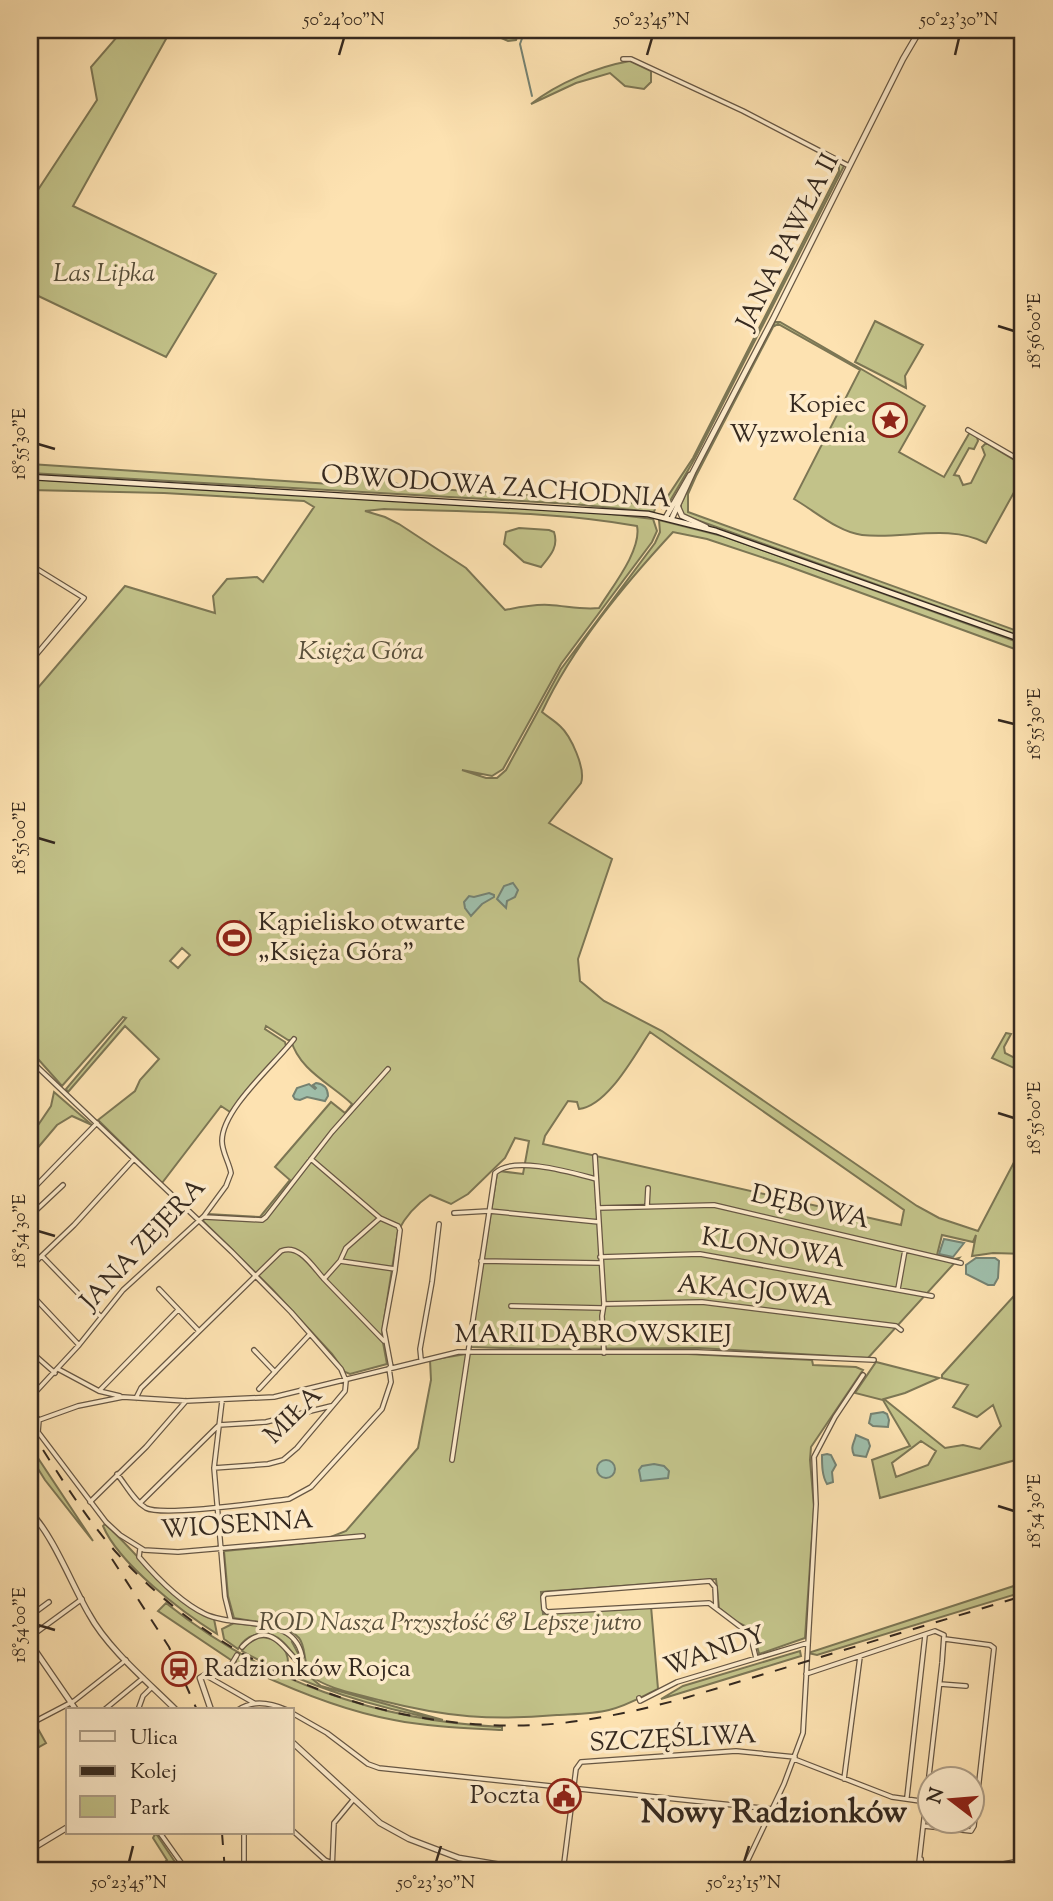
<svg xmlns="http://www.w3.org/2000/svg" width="1053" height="1901" font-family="'Sorts Mill Goudy',serif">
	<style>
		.green { fill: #c2c289; stroke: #7c7654; stroke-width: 2; fill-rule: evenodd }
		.water { fill: #9fbeaa; stroke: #758272; stroke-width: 2 }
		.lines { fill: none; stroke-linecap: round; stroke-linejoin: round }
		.stream { stroke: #758272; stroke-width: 2 }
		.minor-casing { stroke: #675744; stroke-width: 6 }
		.tertiary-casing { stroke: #675744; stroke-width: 7 }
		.secondary-casing { stroke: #35291f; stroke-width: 7 }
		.minor { stroke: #feeccc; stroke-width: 3.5 }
		.tertiary { stroke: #feeccc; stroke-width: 4.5 }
		.secondary { stroke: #feeccc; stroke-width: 4.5 }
		.rail { stroke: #35291f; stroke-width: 2; stroke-dasharray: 12 12; stroke-linecap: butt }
		.ticks { fill: none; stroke: #35291f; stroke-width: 2.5 }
		.labels { text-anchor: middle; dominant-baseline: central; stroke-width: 7; stroke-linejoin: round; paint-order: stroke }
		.street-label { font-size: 26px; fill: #35291f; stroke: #feeccc }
		.park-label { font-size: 26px; font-style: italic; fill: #584f3a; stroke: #feeccc }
		.poi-label { font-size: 26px; fill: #35291f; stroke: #feeccc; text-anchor: end }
		.district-label { font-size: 33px; font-weight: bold; fill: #35291f; stroke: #feeccc }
		.neatline { fill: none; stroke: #35291f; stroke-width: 2.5 }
		.ticks-label { font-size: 18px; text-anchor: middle; fill: #35291f }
	</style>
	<rect width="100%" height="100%" fill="#fde2b1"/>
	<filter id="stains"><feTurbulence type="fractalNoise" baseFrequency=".00286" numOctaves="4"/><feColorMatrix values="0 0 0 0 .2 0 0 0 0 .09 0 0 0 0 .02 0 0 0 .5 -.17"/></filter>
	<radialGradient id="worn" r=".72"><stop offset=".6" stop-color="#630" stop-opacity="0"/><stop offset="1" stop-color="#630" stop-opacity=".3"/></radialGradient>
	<path class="green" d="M112,30H171L73,206L216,274L166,357L30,292V202L97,100L91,67L117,37Z
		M483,30H520L516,40L508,41Z
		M630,61L651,71V82L644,89L625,86L610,73L576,83L531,104C558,83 596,67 630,61Z
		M839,162L844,166L694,460L670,501L663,507L664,502L693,458L839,171Z
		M875,321L923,345L905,376L906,388L855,362Z
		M775,322H780L925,406L899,452L944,477L970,432L977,437L978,441L974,449L969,448L954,475L959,476L963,485L971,483L985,455L982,447L986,443L1023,465V476L986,543C948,523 902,540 862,535C838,532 815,511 794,499L860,370L778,324L773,327L696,476L688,494V512L1023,633V637L683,515L681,511V504L698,468Z
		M30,464L331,484L339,483L354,467L377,471L394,483L409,487L651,504L655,509L654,512L572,504L30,473Z
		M30,479L603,513L653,519L657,531L652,542L561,664L503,769L492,776L462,770L486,778H497L506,770L561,669L655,543L660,532L659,520L726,537L1023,644V652L782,564L707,539L673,532C624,585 573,646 542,712C548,717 555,721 560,726C571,736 586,769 581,783L549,823L612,859L578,959L580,981L604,1001L662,1031L917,1206L939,1218L978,1231L1023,1145V1254L993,1253L972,1256L976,1235L973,1242L942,1235L937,1255L955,1259L959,1258L868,1358L699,1348L539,1349L470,1347L497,1173L499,1171L523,1174L529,1141L515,1138L505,1158L468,1194L451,1204L430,1195C417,1204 405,1217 398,1231L383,1326L382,1337L387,1364L350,1374L345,1372L332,1354L272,1289L203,1221L208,1214L260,1217L290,1180L275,1167L331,1102L345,1113L352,1104C331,1084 299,1070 291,1040H288L266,1026L265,1029L285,1042L286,1046L230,1112L221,1106L162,1183L98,1120L135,1091L140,1080L159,1059L125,1026L68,1092L66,1089L126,1018L123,1017L62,1086L30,1050V697L125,586L215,613L213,596L227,579L257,577L263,582L314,507L304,501L164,493L30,490ZM384,509C467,512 555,511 637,526C642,550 612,587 599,608C582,610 567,606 549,605C534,604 520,607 505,610L466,568L399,524L385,517L365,511ZM182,948L190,955L178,968L170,961ZM650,1032L904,1210L901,1225L543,1144L545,1136L568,1101L577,1102L579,1109C608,1106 635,1054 650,1032Z
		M519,528L549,530L554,532C559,547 550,556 541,567L524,562L504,544L506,532Z
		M1006,1033L1011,1034L1004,1047L1005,1053L1023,1062V1072L992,1058Z
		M54,1092L92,1125L72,1116L57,1125L30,1157V1137L51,1106Z
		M1023,1286V1458L880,1498L872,1460L910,1446L883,1400L855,1393L876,1362L939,1378L905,1393L884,1399L945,1448L963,1445L980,1449L1001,1426L993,1405L977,1417L953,1407L968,1385L942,1378V1375ZM921,1441L936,1451L928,1465L896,1477L892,1463Z
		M466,1354H688L812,1360L813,1365L856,1367L863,1370L811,1447L810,1460L814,1507L805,1638L759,1654L753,1630L737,1622L719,1608L716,1579L541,1592L543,1614L651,1606L658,1689C643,1696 627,1706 609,1710C593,1714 574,1714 557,1715C492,1721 446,1717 383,1701C362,1695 336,1691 317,1680C301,1671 308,1649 299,1638C285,1622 253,1622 234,1618L228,1596L224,1551L318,1542L346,1531L418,1448L431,1380L430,1360Z
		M30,1446L93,1541L45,1480L30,1456Z
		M105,1524C141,1556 169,1600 214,1619L217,1634C182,1612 119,1564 103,1526Z
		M1023,1583V1592L817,1655L808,1653Z
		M166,1603C263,1681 378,1721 502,1727V1730C466,1728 430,1727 394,1720C339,1710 285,1687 236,1663V1660H231L158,1611Z
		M234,1623C254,1625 280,1627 294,1641L292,1642L300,1657L297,1658C292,1653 288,1646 282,1641C268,1628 247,1633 238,1649L224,1639L222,1629Z
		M259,1637C276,1637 289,1648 288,1665L286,1668L306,1678L310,1677L321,1686L443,1720C372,1707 306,1687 242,1651L247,1644Z
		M800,1651L801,1656L661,1699L683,1686Z
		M1023,1674V1854L1017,1855Z
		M37,1727L46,1743L30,1752V1731Z
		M155,1834L157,1835L179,1868L174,1871H149L161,1864L166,1871L169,1870L164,1863L167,1860L153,1838Z"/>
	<path class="water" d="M513,883L518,890L515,897L507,901L506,908L497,899L504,886Z
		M489,893L494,895V897L482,904L471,916L465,908L464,902L469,896L474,897Z
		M240,921L250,930L229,955L218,946Z
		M316,1083C324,1084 328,1089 328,1096L325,1101L307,1097L300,1100L295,1099L293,1096L297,1088L309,1084L315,1089L316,1088L313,1085Z
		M944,1239L964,1243L953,1257L939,1254Z
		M976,1258H995L999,1261L998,1278L994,1285H988L966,1274V1265Z
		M883,1412L887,1414L889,1420L888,1427L873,1426L869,1423L871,1414Z
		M856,1435L868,1440L870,1446L866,1457L854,1455C850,1446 854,1444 856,1435Z
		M827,1454L831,1455L836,1465L832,1472L833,1482L827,1484C822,1476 822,1465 822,1455Z
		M597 1469a9 9 0 1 1 18 0a9 9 0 1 1-18 0Z
		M654,1464L664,1466L669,1471L668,1478L641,1481L639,1470L642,1466Z"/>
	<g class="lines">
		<path class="stream" d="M525,30L520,44L532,96
			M1023,1767V1766
			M1022,1780L1023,1770"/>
		<g class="minor-casing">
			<path id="minor" d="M623,59H631L743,111L849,166
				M968,430L1023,462
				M30,577L37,569L84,598L30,662
				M30,1060L232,1252L291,1312L341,1369L346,1381L345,1391L297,1448L283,1460L268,1464L214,1468
				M595,1156L604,1304L602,1316L604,1353
				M311,1159L380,1218L398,1226L400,1230L395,1269L340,1261
				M30,1192L97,1123
				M647,1207L648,1188
				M598,1208L714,1205L961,1263
				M454,1213L489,1211L599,1222
				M30,1216L63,1185
				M205,1217L262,1220L266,1217L332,1132L388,1069
				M42,1256L101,1317
				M600,1257L700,1254L932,1296
				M481,1261L600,1263
				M30,1267L74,1225L134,1159
				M324,1279L384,1341
				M159,1289L198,1330
				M898,1289L905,1250
				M30,1293L79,1345
				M604,1304L702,1302L896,1326L901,1330
				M511,1306L602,1308
				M254,1350L275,1372
				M30,1351L55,1373
				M421,1359L420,1349L432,1282L439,1224
				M391,1367L384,1330L395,1270
				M58,1369L99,1391L120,1396
				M259,1389L310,1334
				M99,1391L178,1310
				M30,1398L79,1345L123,1290L204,1216L226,1186L231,1173C229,1162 222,1152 222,1141C222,1109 275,1064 294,1039
				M136,1398L141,1388L281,1251C299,1243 313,1267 324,1279L340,1261L346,1248L380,1218
				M222,1401L214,1468L225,1597L231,1621
				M30,1412L39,1420
				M39,1420L78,1406L123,1397L186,1401L274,1397L458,1352H697L874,1360
				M39,1420L38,1432L106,1522L120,1535L144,1550L178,1552L363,1536
				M452,1460L495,1173C513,1155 573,1173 596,1179
				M117,1474C126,1485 134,1501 146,1508C163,1517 264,1502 289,1499L311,1487L382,1409L391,1382L389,1368
				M90,1502L146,1447L186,1401
				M140,1503L219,1425L266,1422L331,1406
				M140,1549L139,1557C157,1578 180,1602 205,1614C236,1629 293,1613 302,1656L299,1660H296C279,1641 266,1622 242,1647
				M716,1608L715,1587L710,1581L545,1594L543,1597L544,1609L547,1612L709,1603L750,1634L756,1658
				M30,1616L49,1602
				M30,1637L82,1599
				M806,1674L935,1631L944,1635L942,1663L918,1871
				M205,1675L254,1703
				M205,1675L209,1672L225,1675L237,1655
				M940,1684L966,1686
				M639,1698L640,1701L677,1682L807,1643
				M104,1710L143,1678
				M138,1710L143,1696L152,1687
				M238,1710C253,1699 271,1703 287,1710
				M292,1713L327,1733L368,1764L379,1768L772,1809
				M30,1724L74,1701L126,1660
				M794,1759L892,1797L927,1802
				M844,1779L860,1657
				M907,1797L925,1636
				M924,1826L971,1831L974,1826L994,1648L990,1645L945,1639
				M292,1830L325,1860L332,1863
				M160,1833L187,1871
				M921,1859L922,1871
				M244,1871V1833
				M332,1871L334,1823L353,1800
				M563,1871L576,1769L581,1762L736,1751L795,1757
				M746,1871L747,1862L784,1784L803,1733L816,1504L814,1457L835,1417L863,1375"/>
		</g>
		<g class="tertiary-casing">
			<path id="tertiary" d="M678,507L682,516L706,527
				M666,517L690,475
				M672,518L693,472L774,317L903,59L920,30
				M30,1512C53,1535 72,1585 89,1614C108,1649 148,1682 176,1710
				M30,1643L76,1710
				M205,1675L200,1678L211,1710
				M292,1742L380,1823L409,1839L459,1858L513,1867L727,1871
				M30,1850L68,1827
				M968,1871L1023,1861"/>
		</g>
		<g class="secondary-casing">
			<path id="secondary" d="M30,477L648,514L716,531L1023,640"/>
		</g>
		<use href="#minor" class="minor"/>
		<use href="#tertiary" class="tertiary"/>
		<use href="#secondary" class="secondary"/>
		<path class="rail" d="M30,1430C61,1477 90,1527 130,1567C236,1675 388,1732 539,1725C588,1722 637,1711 685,1698L1023,1596
			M112,1559L169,1647L197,1710
			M222,1833L225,1871"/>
	</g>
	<path class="ticks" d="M339,55L344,38M647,55L652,38M955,55L959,38M998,326L1014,331M38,444L55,449M998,720L1014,724M38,838L55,843M998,1113L1014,1118M38,1231L55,1236M998,1506L1014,1511M38,1625L55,1630M129,1862L133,1846M436,1862L441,1846M744,1862L749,1846"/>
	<defs>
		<g id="sight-ring" transform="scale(1.75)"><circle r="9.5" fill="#feeccc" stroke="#8f2418" stroke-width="1.5"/><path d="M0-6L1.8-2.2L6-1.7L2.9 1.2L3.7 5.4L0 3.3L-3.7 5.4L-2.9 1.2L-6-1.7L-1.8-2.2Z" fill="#8f2418"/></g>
		<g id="stadium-ring" transform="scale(1.75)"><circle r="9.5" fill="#feeccc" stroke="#8f2418" stroke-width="1.5"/><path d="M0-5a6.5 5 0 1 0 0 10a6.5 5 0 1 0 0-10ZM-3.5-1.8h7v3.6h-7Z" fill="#8f2418"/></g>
		<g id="station-ring" transform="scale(1.75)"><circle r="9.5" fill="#feeccc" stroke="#8f2418" stroke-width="1.5"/><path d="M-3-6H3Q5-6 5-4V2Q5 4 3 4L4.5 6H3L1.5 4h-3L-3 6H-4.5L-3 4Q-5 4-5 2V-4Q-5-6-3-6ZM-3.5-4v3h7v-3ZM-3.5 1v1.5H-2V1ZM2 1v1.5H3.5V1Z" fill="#8f2418"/></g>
		<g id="civic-ring" transform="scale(1.75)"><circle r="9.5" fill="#feeccc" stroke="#8f2418" stroke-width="1.5"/><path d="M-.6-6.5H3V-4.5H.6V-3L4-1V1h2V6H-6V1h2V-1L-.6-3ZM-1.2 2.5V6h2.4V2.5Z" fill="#8f2418"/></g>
	</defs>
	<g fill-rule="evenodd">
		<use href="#sight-ring" x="890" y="420"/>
		<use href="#stadium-ring" x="234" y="938"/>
		<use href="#station-ring" x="179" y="1669"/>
		<use href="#civic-ring" x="564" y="1796"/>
	</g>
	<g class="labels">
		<g class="street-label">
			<text transform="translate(789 242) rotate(-63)">JANA PAWŁA II</text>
			<text transform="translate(496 488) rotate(4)">OBWODOWA ZACHODNIA</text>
			<text transform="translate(810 1208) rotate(13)">DĘBOWA</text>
			<text transform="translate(144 1245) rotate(-47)">JANA ZEJERA</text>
			<text transform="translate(773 1249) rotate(9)">KLONOWA</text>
			<text transform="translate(755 1292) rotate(5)">AKACJOWA</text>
			<text x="593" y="1335">MARII DĄBROWSKIEJ</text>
			<text transform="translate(294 1416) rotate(-45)">MIŁA</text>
			<text transform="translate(237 1526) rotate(-4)">WIOSENNA</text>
			<text transform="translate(715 1652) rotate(-19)">WANDY</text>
			<text transform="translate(673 1740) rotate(-3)">SZCZĘŚLIWA</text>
		</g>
		<g class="park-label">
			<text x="104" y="274">Las Lipka</text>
			<text x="361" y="652">Księża Góra</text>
			<text x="450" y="1623">ROD Nasza Przyszłość &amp; Lepsze jutro</text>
		</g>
		<g class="poi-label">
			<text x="866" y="405">Kopiec<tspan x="866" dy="30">Wyzwolenia</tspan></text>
			<text x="258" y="923" text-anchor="start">Kąpielisko otwarte<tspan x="258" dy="30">„Księża Góra”</tspan></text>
			<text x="204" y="1669" text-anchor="start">Radzionków Rojca</text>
			<text x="540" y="1796">Poczta</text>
		</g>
		<g class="district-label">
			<text x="774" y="1814">Nowy Radzionków</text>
		</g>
	</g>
	<rect width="1053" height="1901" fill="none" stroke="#fde2b1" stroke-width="77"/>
	<rect x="66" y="1708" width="228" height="126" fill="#feeccc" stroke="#ae9e87" stroke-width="2"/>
	<rect x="80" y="1731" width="35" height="10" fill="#feeccc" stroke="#ae9e87" stroke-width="2"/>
	<text x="130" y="1744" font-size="21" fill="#35291f">Ulica</text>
	<rect x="80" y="1766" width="35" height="10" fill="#35291f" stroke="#ae9e87" stroke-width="2"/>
	<text x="130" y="1778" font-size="21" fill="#35291f">Kolej</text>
	<rect x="80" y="1796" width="35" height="21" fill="#c2c289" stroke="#ae9e87" stroke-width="2"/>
	<text x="130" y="1814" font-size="21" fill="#35291f">Park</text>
	<g transform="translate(951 1800) rotate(286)"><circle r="33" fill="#feeccc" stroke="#ae9e87" stroke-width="2"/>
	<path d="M0-5L12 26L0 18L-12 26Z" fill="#8f2418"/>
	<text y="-10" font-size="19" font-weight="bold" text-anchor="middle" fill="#35291f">N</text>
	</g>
	<rect x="38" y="38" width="976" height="1824" class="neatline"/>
	<g class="ticks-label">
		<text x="344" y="25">50°24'00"N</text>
		<text x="652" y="25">50°23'45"N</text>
		<text x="959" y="25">50°23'30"N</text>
		<text transform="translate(1034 331) rotate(-90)" y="6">18°56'00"E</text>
		<text transform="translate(19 444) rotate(-90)" y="6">18°55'30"E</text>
		<text transform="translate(1034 724) rotate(-90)" y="6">18°55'30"E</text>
		<text transform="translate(19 838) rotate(-90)" y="6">18°55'00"E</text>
		<text transform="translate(1034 1118) rotate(-90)" y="6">18°55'00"E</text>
		<text transform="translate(19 1231) rotate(-90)" y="6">18°54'30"E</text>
		<text transform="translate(1034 1511) rotate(-90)" y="6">18°54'30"E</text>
		<text transform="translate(19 1625) rotate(-90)" y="6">18°54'00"E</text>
		<text x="129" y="1888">50°23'45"N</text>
		<text x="436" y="1888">50°23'30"N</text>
		<text x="744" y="1888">50°23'15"N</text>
	</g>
	<rect width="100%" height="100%" filter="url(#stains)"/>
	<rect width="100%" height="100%" fill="url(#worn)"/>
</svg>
